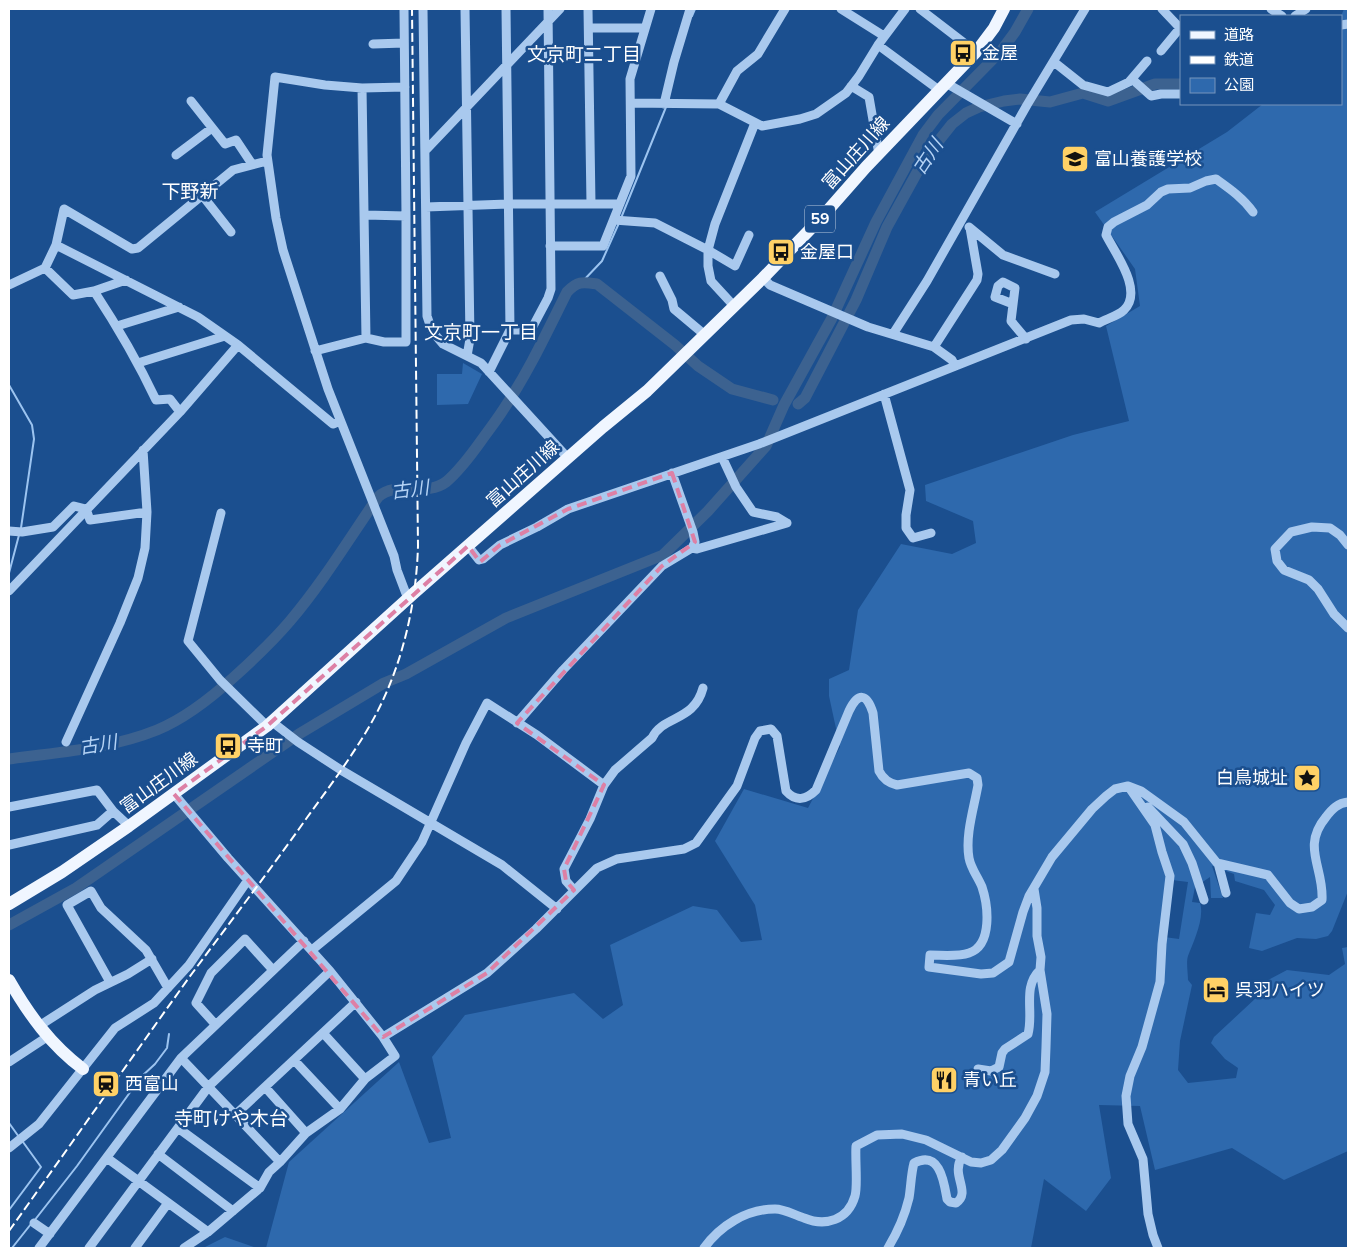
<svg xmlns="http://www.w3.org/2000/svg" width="1357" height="1257" font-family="'Nunito Sans','Noto Sans JP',sans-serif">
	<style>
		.green { fill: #2e69ad; fill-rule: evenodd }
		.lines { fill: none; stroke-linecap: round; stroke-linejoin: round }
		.stream { stroke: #9cc4f0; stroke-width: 2 }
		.river { stroke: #3c6290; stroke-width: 11 }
		.minor { stroke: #a9c9ee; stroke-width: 9 }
		.major { stroke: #f0f6ff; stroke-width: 12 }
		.rail { stroke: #fff; stroke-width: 2; stroke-dasharray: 9 4; stroke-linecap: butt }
		.marked { fill: none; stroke: #dd80a5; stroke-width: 4; stroke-dasharray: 10 6; stroke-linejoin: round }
		.labels { text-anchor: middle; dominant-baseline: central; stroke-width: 5; stroke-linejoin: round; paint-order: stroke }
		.shield { fill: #1b4f8f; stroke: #bbcadd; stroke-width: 1 }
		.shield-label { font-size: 16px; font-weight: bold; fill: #fff }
		.poi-label { font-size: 18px; fill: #fff; stroke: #1b4f8f; text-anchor: start }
		.street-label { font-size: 18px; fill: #fff; stroke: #1b4f8f }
		.neighbourhood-label { font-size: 19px; fill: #fff; stroke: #1b4f8f }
		.water-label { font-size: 19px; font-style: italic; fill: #b5d3f5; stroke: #1b4f8f }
	</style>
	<rect width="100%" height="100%" fill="#1b4f8f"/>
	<path class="green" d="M1344,9H1348V891L1332,931L1328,936L1316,939L1297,938L1262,951L1249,948L1256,913L1270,915L1275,905L1264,890L1235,881L1234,874L1212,866L1223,898H1211L1210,877L1195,887L1192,902L1200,903C1205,918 1193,943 1188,956C1186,962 1188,973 1188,980L1192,985L1180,1041L1178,1070L1188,1083L1236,1078L1238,1068L1225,1059L1211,1043L1214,1037L1257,997L1268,980L1287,970L1329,975L1345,964L1342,948L1348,947V1151L1284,1180L1232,1148L1155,1170L1140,1106L1099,1105L1111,1178L1086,1211L1044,1179L1031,1248L995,1247V1248H266L289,1162L399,1062L429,1143L451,1138L432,1057L465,1015L574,993L603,1019L623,1005L610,945L693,906L717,910L741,942L762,940L755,905L715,841L744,789L808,808L840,747L829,696V679L849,670L858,610L901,544L952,554L976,543L973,521L926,501L925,485L1073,435L1129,421L1106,326L1140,306L1135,269L1095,212L1227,132L1263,104H1341V16ZM1172,880L1188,882L1179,939L1164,937Z
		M463,363L482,374L468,404L437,405V374H462Z
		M225,1237L257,1248H203Z"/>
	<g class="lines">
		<path class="stream" d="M692,16L695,9
			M621,218L666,107
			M582,282L602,261L619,223
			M9,385L32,425L34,439L21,528
			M9,573L19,535
			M9,1123L19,1137
			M9,1210L41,1167L23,1142
			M34,1221L77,1166L141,1077L155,1064L167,1048L169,1034
			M12,1248L31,1224"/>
		<path class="river" d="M798,404L805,398L856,300L887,227L925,158L952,124L966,113L979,107L1004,101L1020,99L1050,102L1083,93L1108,101L1155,84H1181
			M9,759C58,752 110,749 157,730C186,718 211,698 234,677C254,659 273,641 290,621C323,582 349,539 378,497C396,480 426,497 446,482C459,471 471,455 481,441C488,431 496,421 503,410C528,373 547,332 567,292C578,281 582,282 597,284L675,345L698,366L732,389L773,400
			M9,925L76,888L299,734L384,683L406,674L506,618L663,555L708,511L766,446L784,405L832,318L876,222L923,135L938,115L1001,51L1015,32L1028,9"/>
		<path class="minor" d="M404,9L406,216
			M423,9L427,316L432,331L443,344L481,363L568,458
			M465,9L470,339L467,356
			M588,9L591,204
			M841,9L884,36
			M920,9L976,52
			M1271,9L1282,16
			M1295,16L1306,9
			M1341,25L1348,24
			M589,28H644
			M373,44L404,43
			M878,45L939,90
			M1161,51L1180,28L1162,9
			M1054,62L1083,85L1108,92L1129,82L1147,61
			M1132,79L1151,96L1161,94H1181
			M946,83L1017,124
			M851,86L869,97L878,149L881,152
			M405,87L362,88L325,85L275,77L267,155L276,218L283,250L328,389L394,556L397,570L408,599
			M362,88L366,338
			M191,101L225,144L236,140L252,164
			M631,103L719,104L762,126L800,119L816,114L846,93L859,76L878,45L905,9
			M664,104L674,62L690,9
			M719,104L737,71L758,54L785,9
			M425,151L560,9
			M176,155L212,128
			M202,195L231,232
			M426,207L508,204H620
			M614,220L655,223L708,250L735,266L749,235
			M969,227L1003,255L1055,274
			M56,245L198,317L238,345L333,424L340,421
			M550,246H603L631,176L630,79L651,9
			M660,276L672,300L674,309L705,335
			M763,278L770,285L868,327L934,347L952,360L955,366
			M9,285L45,268
			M94,291L126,280
			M1013,304L995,297L998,286L1003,282L1015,288L1011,321L1026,339
			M734,306L711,281L708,266V250L715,224L755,123
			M117,326L179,307
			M510,330H531L548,298L551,289L548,9
			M893,334L927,281L1027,105L1085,9
			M934,347L977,280L978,274L970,228
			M315,351L366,338L384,342H406V216L365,215
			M138,363L225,336
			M489,372L510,330L506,9
			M884,394L910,490L906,515V528L913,538L931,533
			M180,412L170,399L156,400C138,362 117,326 94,291L73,295L45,268L56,245L64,209L132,249L138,248L233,170L267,161
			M722,457L736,487L753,512L777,517L787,523
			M672,473L693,532L695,542L692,548
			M221,513L188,641L220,680L267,726
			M9,531L22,532L53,527L74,506L86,509L90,520L147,512
			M1348,545L1340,535L1330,528L1312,527L1291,532L1275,549L1277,561L1284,570L1309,580L1318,589L1334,614L1348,628
			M468,546L479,560L483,559L500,545L537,527L568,509L759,444L1071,320L1084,319L1099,323C1106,319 1118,316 1124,310C1144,291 1115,253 1106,235L1108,227L1114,222L1147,205L1161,192L1168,189L1190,188L1206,181L1216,179C1230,189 1243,198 1253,212
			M9,591L180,412L238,345
			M271,721L298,742L341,770L502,865L557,909
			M517,723L563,670L662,566L692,548L697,549L787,523
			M66,742L120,623L138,578L145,548L147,512L143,450
			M1128,786L1155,825L1162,852L1170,876L1162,944L1160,982L1142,1047L1130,1076L1126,1096L1128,1124L1143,1159L1148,1214L1153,1235L1158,1248
			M174,794L228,858L330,971L383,1037L395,1056L365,1079L340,1109L306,1133L280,1162L269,1172L260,1188L208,1232L184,1248
			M9,807L97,790L113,811L129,826
			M1148,807L1183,844L1192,863L1204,900
			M9,845L97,825L113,811
			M1218,863L1226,893
			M574,890L566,881L564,869L590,819L604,785L615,770L652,738C663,715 694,722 703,688
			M312,950L396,881L422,842L466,743L487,703L537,735L604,785
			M110,982L67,905L91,891L101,908L146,950L168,988
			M215,1024L196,1003L211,973L245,939L273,970
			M39,1026L95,990L128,974L152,959
			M323,1033L365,1079
			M383,1037L487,973L536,929L597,868L617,859L684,849L696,843L737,786L755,738L760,731L771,729L777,736L786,791C796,802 806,800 816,790L849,711C858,692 867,693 873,713L879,771C883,779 888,783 897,785L969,773L977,778L978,785C974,808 965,835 969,858C971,869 978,877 982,887C988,905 993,945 969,953C957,957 942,955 930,955L929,967L981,974L993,973L1009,962L1023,912L1029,896L1052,857L1092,809L1106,796L1115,789L1128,786L1141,791L1184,822L1217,863L1268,875L1290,903L1299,909L1312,907L1322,900C1324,867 1301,847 1326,817C1332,809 1338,803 1348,802
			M181,1058L280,1162
			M294,1060L340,1109
			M9,1062L47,1037
			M978,1069L991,1071L999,1067L1002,1053L1005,1049L1028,1034C1034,1012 1022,987 1040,970
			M265,1087L306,1133
			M236,1114L356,1002
			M178,1128L260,1188
			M9,1148L39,1124L115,1028L154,1003L189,965L248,880
			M158,1154L233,1211
			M107,1158L208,1232
			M34,1223L50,1234
			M39,1248L181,1058L304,941
			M89,1248L209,1086L330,971
			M135,1248L168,1203
			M704,1248C720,1226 746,1209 775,1209C785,1209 794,1215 804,1218C826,1227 848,1220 855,1196C858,1186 855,1160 856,1146L877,1135L902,1134L926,1140L971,1162L981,1163L991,1160L1002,1150L1025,1118L1037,1096L1045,1072L1046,1047L1047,1014L1040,970L1041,957L1037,936V908L1034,889
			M888,1248C897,1233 905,1215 909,1198C911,1186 911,1174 914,1163C940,1150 944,1182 947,1199L950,1202L956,1203C972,1192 950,1175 962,1157"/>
		<path class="major" d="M9,904L62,872L129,826L267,726L414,593L603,427L647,391L763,278L822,217L866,167L976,52L994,28L1004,9
			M9,980C29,1015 51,1045 83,1069"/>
		<path class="rail" d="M9,1231C69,1147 128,1063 188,979C227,926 268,873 306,819C327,790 348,762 366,732C400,676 416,610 418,546L412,9"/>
	</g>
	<path class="marked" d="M672,473L695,542L662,566L517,723L604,785L564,869L566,881L574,890L487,973L383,1037L174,794L267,726L468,546L480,562L500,545L568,509Z"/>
	<defs>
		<g id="bus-square" transform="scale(1.4375)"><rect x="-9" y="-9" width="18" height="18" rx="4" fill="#ffd166" stroke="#1b4f8f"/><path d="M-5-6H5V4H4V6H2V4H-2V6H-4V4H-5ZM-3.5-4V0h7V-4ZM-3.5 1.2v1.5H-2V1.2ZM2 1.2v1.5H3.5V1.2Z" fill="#111"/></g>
		<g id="school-square" transform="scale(1.4375)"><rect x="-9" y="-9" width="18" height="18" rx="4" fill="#ffd166" stroke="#1b4f8f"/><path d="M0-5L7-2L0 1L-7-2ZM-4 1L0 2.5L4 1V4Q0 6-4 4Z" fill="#111"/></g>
		<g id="sight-square" transform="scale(1.4375)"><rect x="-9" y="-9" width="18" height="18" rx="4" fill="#ffd166" stroke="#1b4f8f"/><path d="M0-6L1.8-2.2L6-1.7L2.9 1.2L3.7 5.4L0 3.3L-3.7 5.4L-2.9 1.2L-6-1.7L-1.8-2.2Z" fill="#111"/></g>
		<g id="hotel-square" transform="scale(1.4375)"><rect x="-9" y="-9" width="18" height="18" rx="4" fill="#ffd166" stroke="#1b4f8f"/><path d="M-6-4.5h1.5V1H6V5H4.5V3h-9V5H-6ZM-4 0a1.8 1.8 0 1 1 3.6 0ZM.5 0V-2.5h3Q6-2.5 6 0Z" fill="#111"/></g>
		<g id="restaurant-square" transform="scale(1.4375)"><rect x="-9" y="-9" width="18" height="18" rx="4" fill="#ffd166" stroke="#1b4f8f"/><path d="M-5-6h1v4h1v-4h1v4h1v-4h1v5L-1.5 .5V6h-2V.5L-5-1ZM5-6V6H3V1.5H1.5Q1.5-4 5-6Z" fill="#111"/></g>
		<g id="station-square" transform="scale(1.4375)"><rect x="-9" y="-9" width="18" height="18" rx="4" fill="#ffd166" stroke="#1b4f8f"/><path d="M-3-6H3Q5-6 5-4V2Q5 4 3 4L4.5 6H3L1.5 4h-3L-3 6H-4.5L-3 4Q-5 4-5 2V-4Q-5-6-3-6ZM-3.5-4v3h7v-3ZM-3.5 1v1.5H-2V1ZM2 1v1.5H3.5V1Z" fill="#111"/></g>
	</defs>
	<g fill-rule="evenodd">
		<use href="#bus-square" x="963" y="53"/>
		<use href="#school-square" x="1075" y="159"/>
		<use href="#bus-square" x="781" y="252"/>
		<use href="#bus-square" x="228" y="746"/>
		<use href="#sight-square" x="1307" y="778"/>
		<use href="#hotel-square" x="1216" y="990"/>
		<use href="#restaurant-square" x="944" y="1080"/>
		<use href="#station-square" x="106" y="1084"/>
	</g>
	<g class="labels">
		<rect class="shield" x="805" y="205.5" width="30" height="27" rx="4"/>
		<g class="shield-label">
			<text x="820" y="219">59</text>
		</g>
		<g class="poi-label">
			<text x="982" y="53">金屋</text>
			<text x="1094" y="159">富山養護学校</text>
			<text x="800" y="252">金屋口</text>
			<text x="247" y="746">寺町</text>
			<text x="1288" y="778" text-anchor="end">白鳥城址</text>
			<text x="1235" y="990">呉羽ハイツ</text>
			<text x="963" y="1080">青い丘</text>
			<text x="125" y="1084">西富山</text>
		</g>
		<g class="street-label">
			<text transform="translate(856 153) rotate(-48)">富山庄川線</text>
			<text transform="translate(523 474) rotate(-42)">富山庄川線</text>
			<text transform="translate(159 783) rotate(-36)">富山庄川線</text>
		</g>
		<g class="neighbourhood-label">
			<text x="584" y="55">文京町二丁目</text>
			<text x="190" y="192">下野新</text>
			<text x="481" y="333">文京町一丁目</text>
			<text x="231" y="1119">寺町けや木台</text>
		</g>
		<g class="water-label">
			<text transform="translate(928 157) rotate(-56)">古川</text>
			<text transform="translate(410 490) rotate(-7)">古川</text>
			<text transform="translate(98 745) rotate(-9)">古川</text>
		</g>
	</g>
	<rect width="1357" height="1257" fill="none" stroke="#ffffff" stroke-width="20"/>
	<rect x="1180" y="15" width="162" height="90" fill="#1b4f8f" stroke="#7695bc"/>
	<rect x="1190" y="31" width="25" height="8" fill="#f0f6ff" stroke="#7695bc"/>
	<text x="1224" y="40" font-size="15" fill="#ffffff">道路</text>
	<rect x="1190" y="56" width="25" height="8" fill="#ffffff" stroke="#7695bc"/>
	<text x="1224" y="65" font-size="15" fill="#ffffff">鉄道</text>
	<rect x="1190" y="78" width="25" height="15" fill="#2e69ad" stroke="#7695bc"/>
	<text x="1224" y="90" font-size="15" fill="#ffffff">公園</text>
</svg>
